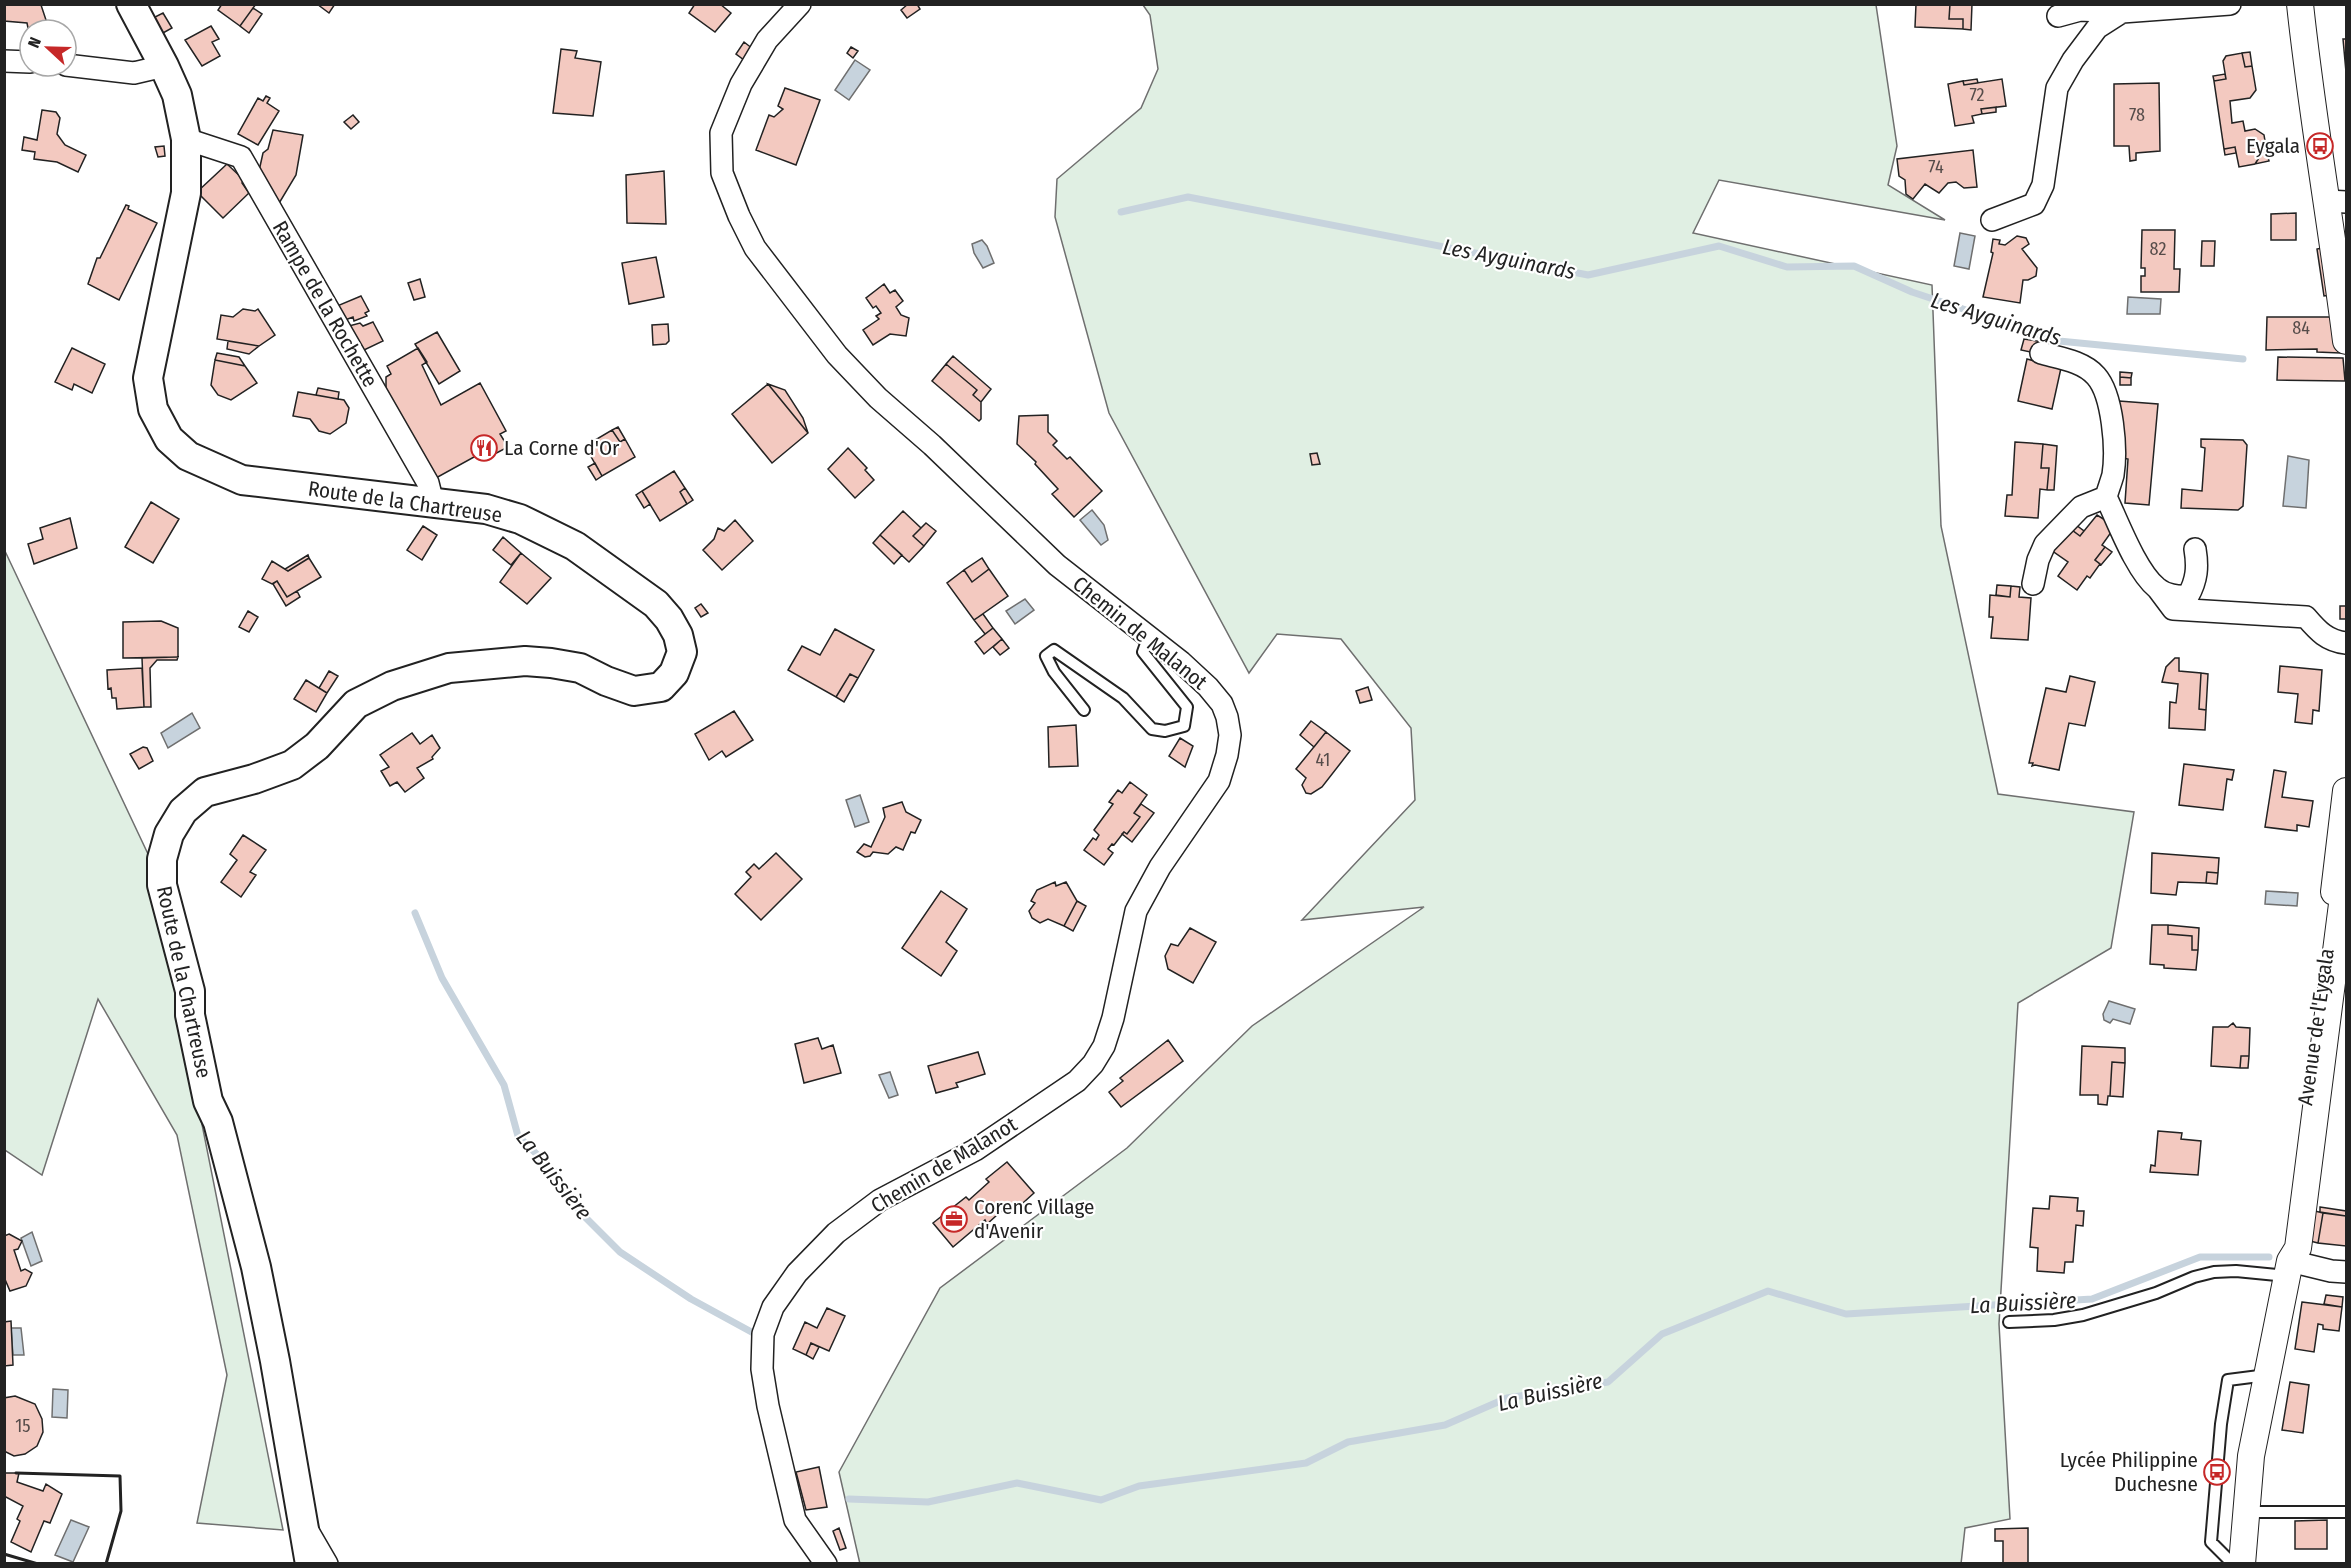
<svg xmlns="http://www.w3.org/2000/svg" width="2351" height="1568" font-family="'Fira Sans Condensed',sans-serif">
	<style>
		.green { fill: #e0efe3; stroke: #6f6f6f; stroke-width: 1.5 }
		.water { fill: #c7d3dd; stroke: #6f6f6f; stroke-width: 1.5 }
		.lines { fill: none; stroke-linecap: round; stroke-linejoin: round }
		.stream { stroke: #c7d3dd; stroke-width: 7 }
		.building { fill: #f3c9c0; stroke: #222; stroke-width: 1.5 }
		.service-casing { stroke: #222; stroke-width: 14 }
		.minor-casing { stroke: #222; stroke-width: 24 }
		.tertiary-casing { stroke: #222; stroke-width: 28 }
		.secondary-casing { stroke: #222; stroke-width: 32 }
		.service { stroke: #fff; stroke-width: 10 }
		.minor { stroke: #fff; stroke-width: 21 }
		.tertiary { stroke: #fff; stroke-width: 26 }
		.secondary { stroke: #fff; stroke-width: 28 }
		.wall { stroke: #222; stroke-width: 3 }
		.labels { text-anchor: middle; dominant-baseline: central; stroke-width: 4.5; stroke-linejoin: round; paint-order: stroke }
		.number-label { font-size: 18px; fill: #564c4a }
		.poi-label { font-size: 21px; fill: #222; stroke: #fff; text-anchor: end }
		.street-label { font-size: 21px; fill: #222; stroke: #fff }
		.water-label { font-size: 22px; font-style: italic; fill: #222; stroke: #fff }
	</style>
	<rect width="100%" height="100%" fill="#fff"/>
	<path class="green" d="M1143,5H1876L1897,146L1888,185L1945,220L1719,180L1693,233L1932,285L1941,526L1998,794L2134,812L2111,948L2018,1003L1999,1324L2010,1519L1965,1528L1961,1564H860L839,1472L940,1288L1127,1148L1252,1026L1424,907L1302,920L1415,800L1411,728L1341,639L1277,634L1249,673L1109,413L1055,217L1057,179L1141,108L1158,69L1150,15Z
		M4,549L148,854L283,1530L197,1523L227,1375L177,1135L98,999L42,1175L5,1150Z"/>
	<path class="water" d="M855,60L870,70L849,100L835,90Z
		M1960,233L1975,236L1969,269L1954,266Z
		M982,240L987,246L994,263L983,268L974,253L972,244Z
		M2128,297L2161,299L2160,314H2127Z
		M2288,456L2309,460L2306,508L2283,506Z
		M1092,510L1104,525L1108,540L1101,545L1080,520Z
		M1025,599L1034,610L1015,624L1006,611Z
		M192,713L200,728L168,748L161,733Z
		M860,795L869,822L855,827L846,800Z
		M2266,891L2298,893L2297,906L2265,904Z
		M2109,1001L2135,1009L2130,1024L2113,1019L2110,1023L2104,1020L2103,1014Z
		M890,1072L898,1095L889,1098L879,1075Z
		M32,1232L42,1261L31,1266L21,1238Z
		M11,1328H21L24,1355H13Z
		M53,1389L68,1390L67,1418L52,1417Z
		M71,1520L89,1527L73,1562L55,1555Z"/>
	<g class="lines">
		<path class="stream" d="M1121,212L1188,197L1588,275L1719,246L1787,267L1854,266L1912,292L2059,341L2243,359
			M415,913L442,978L504,1085L518,1136L555,1172L580,1212L620,1252L691,1299L757,1335
			M849,1499L928,1502L1017,1483L1101,1500L1139,1486L1306,1463L1348,1442L1445,1425L1507,1398L1608,1382L1662,1334L1768,1291L1846,1314L2092,1299L2200,1257H2269"/>
	</g>
	<path class="building" d="M4,4L41,5L47,23L28,28L27,23L4,21Z
		M222,4H256L240,26L218,10Z
		M317,4H335L329,13Z
		M695,4H720L731,13L715,32L689,13Z
		M908,4H917L920,9L907,18L901,10Z
		M1916,4H1950L1949,19H1963V29L1915,27Z
		M1950,4H1972L1971,30L1963,29V19H1949Z
		M253,8L262,14L249,33L240,26Z
		M163,13L172,28L163,33L153,18Z
		M211,26L219,39L212,42L220,56L202,66L185,40Z
		M2343,39H2346V72Z
		M744,42L753,49L744,60L736,54Z
		M851,47L858,51L853,58L847,53Z
		M561,49L577,51L575,58L601,62L593,116L553,113Z
		M2250,52L2252,66L2245,67L2242,53Z
		M2242,53L2245,67L2252,66L2256,90L2250,98L2230,101L2232,123L2243,121L2245,131L2255,129L2264,135L2266,147L2255,164L2239,167L2235,147L2224,149L2214,81L2226,79L2223,61L2226,56Z
		M2225,74L2226,79L2214,81L2213,76Z
		M1977,79L1978,83L1964,85L1963,81Z
		M2002,79L2006,106L1981,109L1982,114L1972,116L1974,123L1955,126L1948,84L1963,81L1964,85Z
		M2159,83L2160,151L2136,153V160L2130,161L2129,146H2114V84Z
		M785,88L820,100L796,165L756,150L769,115L774,117L783,109L778,106Z
		M266,96L270,98L267,103L279,111L258,145L238,134L258,98L263,101Z
		M1996,107V112L1982,114L1981,109Z
		M42,110L56,112L60,118L57,134L65,145L86,155L78,172L57,162L34,159L35,152L22,150L24,137L37,140Z
		M353,115L359,122L351,129L344,122Z
		M273,130L303,135L296,175L278,205L259,171L263,153L268,149Z
		M164,146L165,156L158,157L155,147Z
		M2235,147L2236,153L2225,155L2224,149Z
		M2266,147L2269,161L2255,164Z
		M1973,150L1977,187L1964,188L1956,182L1948,183L1939,193L1925,184L1913,199L1906,194L1905,180L1899,176L1897,159Z
		M227,164L244,180L242,183L249,193L223,218L197,192Z
		M664,171L666,224L627,223L626,175Z
		M126,205L129,206L128,209L157,223L119,300L88,284L97,258H100Z
		M2296,213V240H2271V214Z
		M2142,230H2175L2174,269H2180L2179,292H2141V276H2145V268H2141Z
		M2017,236L2026,238L2029,244L2022,249L2037,268L2036,276L2028,280H2023L2020,303L1983,297L1993,253L1991,252L1993,239L2000,240L1999,244L2005,245Z
		M2202,241H2215L2214,266H2201Z
		M2322,248L2331,295L2324,296L2317,249Z
		M656,257L664,297L629,304L622,263Z
		M420,279L425,297L414,300L408,283Z
		M884,284L890,293L895,290L903,301L896,307L901,315L909,318L906,336L890,334L873,345L863,330L879,319L876,316L881,313L876,306L873,308L866,298Z
		M361,296L369,311L365,313L367,316L354,321L353,317L345,320L337,306Z
		M243,309L255,311L258,309L275,335L259,346L217,339L221,315L233,317Z
		M2267,317H2334L2340,353L2317,352V349L2266,350Z
		M373,322L383,341L362,351L349,326L360,323L363,326Z
		M668,324L669,341L666,344L653,345L652,325Z
		M437,332L460,371L439,384L415,344Z
		M2024,339L2043,342L2040,354L2021,350Z
		M228,341L259,346L249,354L227,349Z
		M72,348L105,364L92,393L74,384L72,390L55,382Z
		M418,348L427,362L422,365L441,405L480,383L506,431L500,434L508,447L487,458L483,452L436,478L386,394V377L391,374L387,366Z
		M217,353L239,357L245,366L215,360Z
		M953,356L991,389L981,402L973,395L977,390L946,364Z
		M2278,357L2343,358L2345,381L2277,380Z
		M2027,359L2061,368L2052,409L2018,401Z
		M215,360L245,366L257,383L231,400L218,395L211,385Z
		M946,364L977,390L973,395L981,402V419L979,421L932,381Z
		M2120,372L2132,373L2131,378L2120,377Z
		M2120,377L2131,378V385H2120Z
		M768,384L785,390L803,418L808,433Z
		M768,384L808,433L772,463L732,414Z
		M318,388L339,392L338,399L316,395Z
		M298,392L344,400L349,408L346,423L330,434L319,431L310,419L293,416Z
		M2119,401L2158,404L2149,505L2125,503L2128,459L2123,458L2118,444Z
		M1048,415V432L1057,441L1053,445L1067,459L1070,457L1102,491L1074,517L1052,494L1058,489L1035,464L1036,462L1017,444L1019,416Z
		M618,427L625,439L620,442L612,430Z
		M612,430L620,442L625,439L635,457L602,476L585,446Z
		M2201,439L2243,440L2247,445L2243,506L2238,510L2181,508L2182,489L2202,491L2205,448L2201,447Z
		M2015,442L2043,444L2041,468H2049L2047,490L2040,489L2038,518L2005,516L2007,495H2012Z
		M2043,444L2057,446L2054,490H2047L2049,468H2041Z
		M848,448L867,468L865,470L874,480L855,498L828,469Z
		M1317,453L1320,464L1312,465L1310,454Z
		M595,463L602,476L596,480L588,467Z
		M674,471L685,488L680,492L687,504L660,521L642,491Z
		M685,488L693,500L687,504L680,492Z
		M642,491L650,504L644,508L636,495Z
		M151,502L179,519L153,563L125,547Z
		M903,511L921,528L913,536L924,546L909,562L880,535Z
		M2097,515L2105,520L2112,531L2102,545L2105,547L2095,560L2100,564L2090,578L2087,576L2077,590L2058,576L2068,562L2051,550L2068,527L2080,536Z
		M70,518L77,548L34,564L28,544L43,539L40,528Z
		M735,520L753,541L722,570L703,550L714,539L718,528L724,531Z
		M2072,522L2084,531L2080,536L2068,527Z
		M926,523L936,531L924,546L913,536Z
		M423,526L437,535L422,560L407,550Z
		M880,535L902,555L894,564L873,543Z
		M503,537L521,553L511,565L493,550Z
		M2105,547L2112,552L2101,565L2095,560Z
		M521,553L551,578L527,604L500,582Z
		M308,555L309,558L288,571L285,569Z
		M309,558L321,577L287,597L277,581L272,584L262,579L272,561L288,571Z
		M982,558L989,569L972,582L964,570Z
		M989,569L1008,596L974,620L947,583L964,570L972,582Z
		M277,581L287,597L297,591L300,597L286,606L273,584Z
		M1997,585L2011,586L2010,597L1996,595Z
		M2011,586L2020,587L2019,597L2031,598L2028,640L1991,638L1993,617H1989L1990,595L2010,597Z
		M701,604L708,613L701,617L695,608Z
		M2340,606H2346V619H2340Z
		M248,611L258,617L249,632L239,627Z
		M983,614L993,628L985,634L974,620Z
		M161,621L178,628V657L123,658V622Z
		M993,628L1002,639L984,654L975,642Z
		M835,629L874,650L858,678L850,674L836,697L788,670L802,646L820,655Z
		M1002,639L1009,648L1000,655L993,647Z
		M178,657L177,660H157L150,668L151,707H144L142,658Z
		M2175,658H2179V671L2201,673L2199,709L2206,710L2205,730L2169,728L2170,702L2176,703L2178,684L2162,682L2166,667Z
		M2280,666L2322,670L2319,711L2313,710L2312,724L2295,722L2298,694L2278,692Z
		M142,668L144,707L117,709L116,698H112L111,688L108,689L107,670Z
		M329,671L338,676L327,693L319,688Z
		M2201,673L2208,674L2206,710L2199,709Z
		M850,674L858,678L844,702L836,697Z
		M2070,676L2095,682L2085,726L2069,723L2059,770L2035,765L2032,766L2033,763H2029L2046,688L2066,692Z
		M306,680L327,693L316,712L294,699Z
		M1368,687L1372,700L1360,703L1356,691Z
		M734,711L753,740L726,757L722,751L709,760L695,734Z
		M1311,721L1326,732L1314,747L1300,735Z
		M1076,725L1078,766L1049,767L1048,727Z
		M1326,732L1350,751L1322,787L1311,794L1306,793L1302,785L1306,778L1296,769Z
		M412,733L420,744L432,735L440,748L432,757L433,759L417,768L424,778L405,792L397,782L390,786L381,771L389,767L380,755Z
		M1180,738L1193,746L1185,767L1169,756Z
		M143,747L147,748L153,761L139,769L130,754Z
		M2184,764L2234,770L2232,780L2227,779L2223,810L2179,805Z
		M2274,770L2286,772L2282,797L2313,801L2309,827L2297,825V831L2265,827Z
		M1130,782L1147,795L1134,813L1140,817L1127,834L1124,832L1114,845L1112,844L1108,849L1113,853L1104,865L1084,850L1093,838L1096,840L1099,835L1094,830L1113,804L1109,802L1118,790L1122,793Z
		M902,802L906,812L921,820L915,833L911,832L903,850L896,847L888,854L873,852L870,856L865,857L857,852L864,844L871,847L885,817L883,808Z
		M1141,804L1154,813L1132,842L1122,834L1124,832L1127,834L1140,817L1134,813Z
		M243,835L266,850L250,872L256,875L241,897L221,882L237,860L230,854Z
		M776,853L802,879L761,920L735,894L751,877L746,872L754,864L759,869Z
		M2152,853L2219,858L2218,873L2207,872L2206,883L2178,882L2176,895L2151,893Z
		M2207,872L2218,873L2217,884L2206,883Z
		M1055,882L1056,886L1066,882L1077,901L1064,926L1048,919L1040,923L1032,918L1029,911L1035,903L1031,901L1037,890Z
		M941,891L967,909L946,942L957,951L941,976L902,948Z
		M1077,901L1086,906L1073,931L1064,926Z
		M2152,925H2168V934L2192,936V950H2198L2196,970L2164,968V965L2150,964Z
		M2168,925L2199,928L2198,950H2192V936L2168,934Z
		M1190,928L1216,942L1193,983L1168,969L1165,956L1171,944L1178,946Z
		M2233,1023L2236,1027L2250,1028L2249,1056H2241L2240,1068L2211,1066L2213,1027H2228Z
		M818,1038L822,1049L833,1045L841,1073L804,1083L795,1044Z
		M1168,1040L1183,1061L1121,1107L1109,1092L1123,1081L1120,1078Z
		M2082,1046L2125,1048V1063L2112,1062L2110,1096H2108L2107,1105L2098,1104V1095H2080Z
		M978,1052L985,1074L956,1083L958,1087L936,1093L928,1066Z
		M2241,1056H2249L2248,1068H2240Z
		M2112,1062L2125,1063L2123,1097L2110,1096Z
		M2158,1131L2182,1133L2181,1139L2201,1141L2198,1175L2150,1172L2151,1165L2155,1166Z
		M1007,1162L1034,1193L1013,1212L1007,1206L987,1224L985,1220L953,1247L933,1223L966,1197L969,1200L989,1182L986,1179Z
		M2050,1196L2078,1198L2077,1211H2084L2083,1226L2076,1225L2073,1262H2065L2064,1273L2037,1271L2038,1248L2030,1247L2033,1208L2049,1209Z
		M2320,1207L2346,1211V1216L2320,1212Z
		M2315,1211L2323,1213L2318,1243L2310,1241Z
		M2323,1213L2346,1216V1246L2318,1243Z
		M9,1234L22,1241L18,1249L14,1250L21,1271L25,1269L32,1273L26,1286L10,1291L4,1277V1236Z
		M2326,1295L2343,1297L2342,1307L2324,1304Z
		M2302,1302L2342,1307L2339,1331L2323,1329V1325L2318,1324L2314,1352L2295,1349Z
		M827,1308L845,1316L829,1351L811,1343L806,1355L793,1349L805,1322L817,1328Z
		M11,1321L13,1365L4,1366V1322Z
		M811,1343L819,1347L813,1359L806,1355Z
		M2290,1382L2309,1385L2303,1433L2282,1430Z
		M15,1396L35,1404L42,1419L43,1432L37,1446L25,1454L14,1456L4,1451V1398Z
		M819,1467L827,1507L806,1510L796,1472Z
		M4,1473H19L17,1482L43,1491L46,1484L62,1494L50,1523L44,1521L31,1552L11,1542L20,1521L17,1519L23,1506L4,1496Z
		M2327,1520V1549H2295V1521Z
		M839,1528L846,1548L840,1550L833,1531Z
		M2028,1528V1564H2003V1541H1995V1529Z"/>
	<g class="lines">
		<g class="service-casing">
			<path id="service" d="M1084,710L1054,672L1046,656L1054,650L1123,698L1152,729L1165,731L1184,726L1187,707L1143,652L1148,638
				M2009,1322L2054,1320L2083,1315L2156,1293L2194,1277L2214,1272L2236,1271L2287,1276
				M2246,1512H2346
				M2233,1564L2211,1542L2221,1424L2228,1380L2267,1375"/>
		</g>
		<g class="minor-casing">
			<path id="minor" d="M800,4L767,40L741,84L721,133L722,173L739,216L755,248L837,355L878,398L932,445L1057,565L1181,662L1208,687L1222,704L1227,717L1230,735L1227,755L1219,781L1160,867L1136,911L1113,1018L1104,1046L1093,1064L1077,1081L975,1150L880,1200L836,1233L797,1273L773,1307L763,1334L762,1369L768,1406L795,1520L826,1564
				M2058,16L2080,10L2122,12L2230,4
				M4,61L30,62
				M66,65L134,73L164,66
				M186,139L241,157L428,483L433,503
				M2327,201L2346,202
				M1992,220L2034,204L2043,185L2057,88L2073,60L2097,28L2122,12
				M2106,497C2118,522 2136,571 2157,588C2165,595 2178,597 2188,596C2197,580 2198,567 2195,549
				M2033,584L2038,560L2045,544L2081,507L2106,497C2108,490 2111,482 2113,475C2117,450 2113,395 2096,376C2083,361 2059,358 2041,353
				M2158,589L2173,609L2306,617C2318,631 2327,641 2346,643
				M2290,1261L2331,1271L2346,1272
				M309,1533L327,1564"/>
		</g>
		<g class="tertiary-casing">
			<path id="tertiary" d="M2300,4C2312,117 2332,229 2346,341
				M2334,892L2346,791
				M2242,1564L2251,1456L2290,1261L2298,1248L2346,873"/>
		</g>
		<g class="secondary-casing">
			<path id="secondary" d="M131,4L164,66L177,95L186,139V193L148,378L153,409L169,439L188,456L242,480L486,509L520,519L575,546L656,604L669,619L678,635L682,652L674,673L661,687L634,691L606,681L580,668L551,663L525,661L449,668L392,686L356,704L317,746L292,765L254,779L205,792L183,811L169,834L162,859V885L190,991V1015L208,1101L218,1122L256,1267L275,1361L310,1564"/>
		</g>
		<use href="#service" class="service"/>
		<use href="#minor" class="minor"/>
		<use href="#tertiary" class="tertiary"/>
		<use href="#secondary" class="secondary"/>
		<path class="wall" d="M16,1473L120,1476L121,1511L106,1564
			M4,1554L38,1564"/>
	</g>
	<defs>
		<g id="bus-ring" transform="scale(1.35)"><circle r="9.5" fill="#fff" stroke="#c62828" stroke-width="1.5"/><path d="M-5-6H5V4H4V6H2V4H-2V6H-4V4H-5ZM-3.5-4V0h7V-4ZM-3.5 1.2v1.5H-2V1.2ZM2 1.2v1.5H3.5V1.2Z" fill="#c62828"/></g>
		<g id="restaurant-ring" transform="scale(1.35)"><circle r="9.5" fill="#fff" stroke="#c62828" stroke-width="1.5"/><path d="M-5-6h1v4h1v-4h1v4h1v-4h1v5L-1.5 .5V6h-2V.5L-5-1ZM5-6V6H3V1.5H1.5Q1.5-4 5-6Z" fill="#c62828"/></g>
		<g id="office-ring" transform="scale(1.35)"><circle r="9.5" fill="#fff" stroke="#c62828" stroke-width="1.5"/><path d="M-6-3h4V-5.5h4V-3h4V5H-6ZM-1-4.5V-3h2v-1.5ZM-6 0V1H6V0Z" fill="#c62828"/></g>
	</defs>
	<g fill-rule="evenodd">
		<use href="#bus-ring" x="2320" y="146"/>
		<use href="#restaurant-ring" x="484" y="448"/>
		<use href="#office-ring" x="954" y="1219"/>
		<use href="#bus-ring" x="2217" y="1472"/>
	</g>
	<g class="labels">
		<g class="number-label">
			<text x="1977" y="95">72</text>
			<text x="2137" y="115">78</text>
			<text x="1936" y="167">74</text>
			<text x="2158" y="249">82</text>
			<text x="2301" y="328">84</text>
			<text x="1323" y="760">41</text>
			<text x="23" y="1426">15</text>
		</g>
		<g class="poi-label">
			<text x="2300" y="146">Eygala</text>
			<text x="504" y="448" text-anchor="start">La Corne d'Or</text>
			<text x="974" y="1207" text-anchor="start">Corenc Village<tspan x="974" dy="24">d'Avenir</tspan></text>
			<text x="2198" y="1460">Lycée Philippine<tspan x="2198" dy="24">Duchesne</tspan></text>
		</g>
		<g class="street-label">
			<text transform="translate(325 304) rotate(60)">Rampe de la Rochette</text>
			<text transform="translate(405 502) rotate(8)">Route de la Chartreuse</text>
			<text transform="translate(1140 633) rotate(39)">Chemin de Malanot</text>
			<text transform="translate(184 982) rotate(78)">Route de la Chartreuse</text>
			<text transform="translate(2316 1027) rotate(-82)">Avenue de l'Eygala</text>
			<text transform="translate(944 1165) rotate(-31)">Chemin de Malanot</text>
		</g>
		<g class="water-label">
			<text transform="translate(1509 259) rotate(11)">Les Ayguinards</text>
			<text transform="translate(1996 319) rotate(17)">Les Ayguinards</text>
			<text transform="translate(554 1175) rotate(52)">La Buissière</text>
			<text transform="translate(2023 1303) rotate(-3)">La Buissière</text>
			<text transform="translate(1550 1392) rotate(-13)">La Buissière</text>
		</g>
	</g>
	<rect width="2351" height="1568" fill="none" stroke="#222222" stroke-width="12"/>
	<g transform="translate(48 48) rotate(292)"><circle r="28" fill="#ffffff" stroke="#a7a7a7" stroke-width="1.5"/>
	<path d="M0-4.5L10 22L0 15L-10 22Z" fill="#c62828"/>
	<text y="-9" font-size="16" font-weight="bold" text-anchor="middle" fill="#222222">N</text>
	</g>
</svg>
